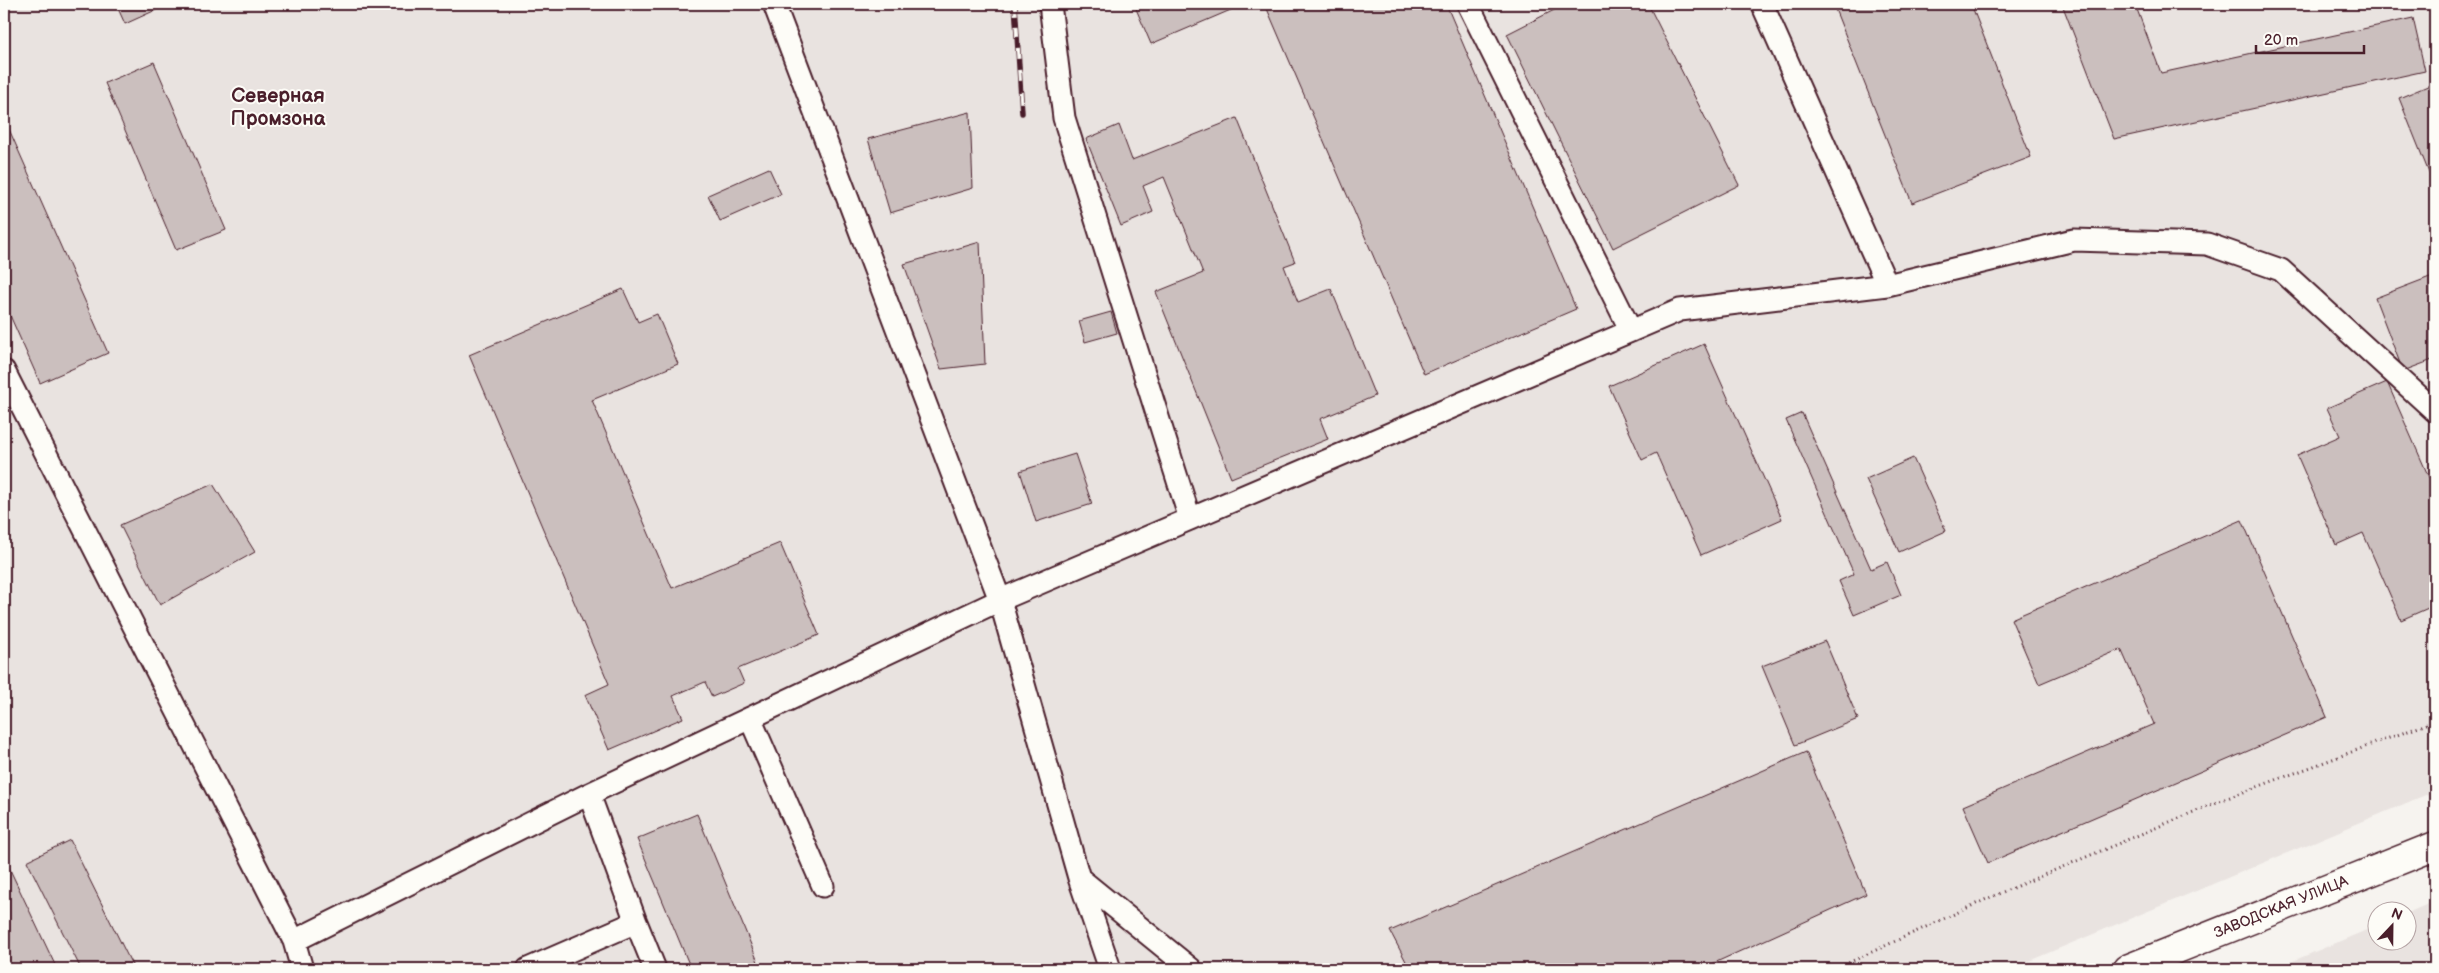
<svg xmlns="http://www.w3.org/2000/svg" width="2439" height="973" font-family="'Balsamiq Sans',sans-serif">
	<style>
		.built { fill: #e9e3e0 }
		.building { fill: #cbbfbe; stroke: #4a1f2b }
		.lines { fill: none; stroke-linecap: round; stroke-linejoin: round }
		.service-casing { stroke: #4a1f2b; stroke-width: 25 }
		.secondary-casing { stroke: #4a1f2b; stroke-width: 31 }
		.path { stroke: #4a1f2b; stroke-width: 3; stroke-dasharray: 1 4; stroke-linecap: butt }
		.service { stroke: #fdfcf7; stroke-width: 21 }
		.secondary { stroke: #fdfcf7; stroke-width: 28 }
		.rail-casing { stroke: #4a1f2b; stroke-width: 5.5 }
		.rail { stroke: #fdfcf7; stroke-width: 4; stroke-dasharray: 11; stroke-linecap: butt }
		.labels { text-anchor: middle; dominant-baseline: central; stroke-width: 4; stroke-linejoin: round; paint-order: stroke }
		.street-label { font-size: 15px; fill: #4a1f2b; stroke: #fdfcf7 }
		.district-label { font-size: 20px; font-weight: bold; fill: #4a1f2b; stroke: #fdfcf7 }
	</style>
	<rect width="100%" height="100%" fill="#f6f3ef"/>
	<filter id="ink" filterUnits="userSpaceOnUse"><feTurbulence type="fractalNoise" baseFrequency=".02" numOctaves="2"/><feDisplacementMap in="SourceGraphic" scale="10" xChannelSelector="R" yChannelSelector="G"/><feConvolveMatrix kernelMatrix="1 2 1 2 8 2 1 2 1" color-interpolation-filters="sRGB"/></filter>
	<g filter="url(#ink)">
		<path class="built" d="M4,4H2435V791L2010,969H4Z
			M2435,901V969H2274L2376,926V940H2406L2407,913Z"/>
		<path class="building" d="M116,4H169L125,24Z
			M1134,4H1231L1233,9L1151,44Z
			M1265,4H1446L1576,309L1424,374Z
			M1566,4H1648L1739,185L1613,248L1507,34Z
			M1833,4H1971L2031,157L1912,203Z
			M2062,4H2135L2161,73L2413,18L2425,71L2114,139Z
			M154,62L226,230L176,250L105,83Z
			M2435,83V188L2399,98Z
			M970,112L973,188L890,213L868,139Z
			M4,118L108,353L40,383L4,302Z
			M1237,118L1295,262L1284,266L1298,302L1331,289L1375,396L1320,419L1328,439L1231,478L1156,292L1203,273L1164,177L1143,186L1153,212L1121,226L1086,139L1119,125L1132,160Z
			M769,168L781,194L720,221L708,195Z
			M980,242L985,364L941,369L904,264Z
			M2435,275V359L2403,371L2375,298Z
			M623,289L638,322L657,314L678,364L592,400L672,588L780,543L819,635L738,669L744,683L712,697L705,682L673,696L683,718L609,750L585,695L609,684L469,355Z
			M1111,312L1117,333L1085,342L1079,321Z
			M1704,344L1782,519L1701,555L1656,453L1642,460L1609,386Z
			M2387,382L2435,491V605L2401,620L2363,533L2336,545L2297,455L2340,436L2327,408Z
			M1802,413L1871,569L1887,562L1901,595L1854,615L1839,581L1854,574L1786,420Z
			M1075,454L1092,504L1036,522L1020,471Z
			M1913,458L1946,531L1899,552L1866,479Z
			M213,484L255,552L160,605L120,525Z
			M2242,520L2327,717L1988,863L1963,806L2154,724L2121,649L2039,684L2011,619Z
			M1825,641L1858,719L1795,745L1762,666Z
			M1806,752L1866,894L1701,969H1410L1390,931Z
			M697,814L761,969H691L637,839Z
			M70,840L134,969H81L27,861Z
			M4,857L57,969H4Z"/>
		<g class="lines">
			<g class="service-casing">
				<path id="service" d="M774,4L1000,600L1079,878L1191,969
					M1050,4L1064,118L1190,519
					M1468,4L1631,331
					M1762,4L1887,285
					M4,371L294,941
					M750,718L823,886
					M589,794L1000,600L1680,310L1887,285L2074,240L2207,244L2281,270L2435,411
					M1079,878L1110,969
					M636,922L655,969
					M302,969L294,941L589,794L636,922L528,969"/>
			</g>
			<g class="secondary-casing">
				<path id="secondary" d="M2127,969L2435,846"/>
			</g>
			<path class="path" d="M1835,969L1991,897L2222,800L2435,721"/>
			<use href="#service" class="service"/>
			<use href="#secondary" class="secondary"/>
			<g class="rail-casing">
				<path id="rail" d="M1015,4L1022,113"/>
			</g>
			<use href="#rail" class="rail"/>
		</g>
	</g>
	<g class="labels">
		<g class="street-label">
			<text transform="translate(2281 907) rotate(-22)">ЗАВОДСКАЯ УЛИЦА</text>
		</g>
		<g class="district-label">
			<text x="278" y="96">Северная<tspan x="278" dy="23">Промзона</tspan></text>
		</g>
	</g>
	<rect width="2439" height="973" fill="none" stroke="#fdfcf7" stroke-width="20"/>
	<rect x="10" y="10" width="2419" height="953" fill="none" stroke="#4a1f2b" stroke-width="2" filter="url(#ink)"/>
	<g transform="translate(2392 926) rotate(22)"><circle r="24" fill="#fdfcf7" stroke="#b5a4a5"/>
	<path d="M0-4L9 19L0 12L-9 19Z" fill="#4a1f2b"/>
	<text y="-8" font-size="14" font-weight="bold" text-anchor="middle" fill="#4a1f2b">N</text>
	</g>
	<path d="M2256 45v8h108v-8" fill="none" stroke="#4a1f2b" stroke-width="2.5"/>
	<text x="2264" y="45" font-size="15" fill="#4a1f2b" stroke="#fdfcf7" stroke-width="4" paint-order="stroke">20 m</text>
</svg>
